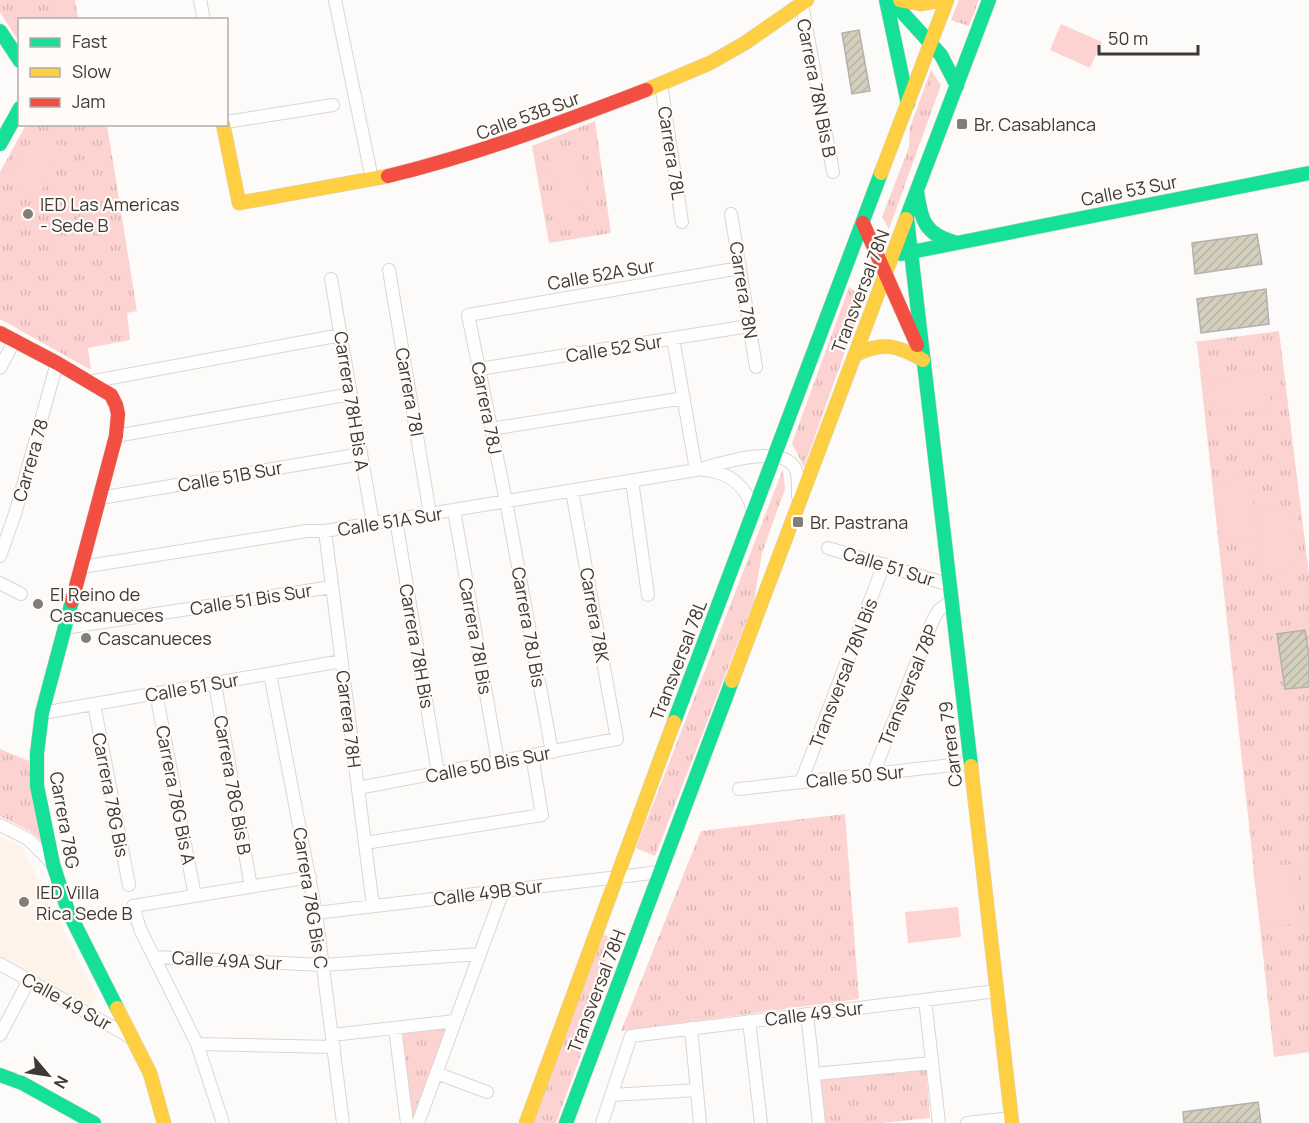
<svg xmlns="http://www.w3.org/2000/svg" width="1309" height="1123" font-family="Manrope,sans-serif">
	<style>
		.built { fill: #fdf3e9 }
		.grass { fill: url(#grass-tufts) }
		.garden { fill: #fcd3d0 }
		.building { fill: url(#building-hatch); stroke: #b3b1ad; stroke-width: 1.5 }
		.lines { fill: none; stroke-linecap: round; stroke-linejoin: round }
		.street-casing { stroke: #dad6d3; stroke-width: 14 }
		.fast-casing { stroke: #dad6d3; stroke-width: 15 }
		.slow-casing { stroke: #dad6d3; stroke-width: 15 }
		.jam-casing { stroke: #dad6d3; stroke-width: 15 }
		.street { stroke: #fffefe; stroke-width: 12 }
		.fast { stroke: #16e098; stroke-width: 14 }
		.slow { stroke: #ffcf43; stroke-width: 14 }
		.jam { stroke: #f24e42; stroke-width: 14 }
		.poi-dot { fill: #817d78; stroke: #fefbf8; stroke-width: 2 }
		.labels { text-anchor: middle; dominant-baseline: central; stroke-width: 4.5; stroke-linejoin: round; paint-order: stroke }
		.street-label { font-size: 18px; fill: #3e3933; stroke: #fefbf8 }
		.poi-label { font-size: 18px; fill: #3e3933; stroke: #fefbf8; text-anchor: start }
	</style>
	<defs>
		<pattern id="grass-tufts" width="24" height="20" patternUnits="userSpaceOnUse" patternTransform="scale(1.5)"><rect width="24" height="20" fill="#fcd3d0"/><path d="M3 7l-1-3M5 7V3M7 7l1-3M15 17l-1-3M17 17v-4M19 17l1-3" fill="none" stroke="#d9b6b3"/></pattern>
		<pattern id="building-hatch" width="6" height="6" patternUnits="userSpaceOnUse" patternTransform="scale(1.5)"><rect width="6" height="6" fill="#d4cfbd"/><path d="M-1 1l2-2M0 6l6-6M5 7l2-2" fill="none" stroke="#b7b2a3"/></pattern>
	</defs>
	<rect width="100%" height="100%" fill="#fdfbf9"/>
	<path class="built" d="M0,836L22,847L97,997L91,1007L0,957Z"/>
	<path class="grass" d="M0,0H75L78,19L20,20L19,42L0,12Z
		M959,0H979L969,26L951,20Z
		M931,70L941,85L889,229L882,217L909,147L910,127Z
		M595,121L611,233L549,243L532,146Z
		M26,125H107L137,311L127,313L130,340L88,348L91,370L0,319V172Z
		M849,287L864,298L804,467L792,443Z
		M1279,331L1309,575V1052L1274,1057L1197,343L1194,342Z
		M783,469L785,489L762,553L754,601L655,856L636,848Z
		M0,749L29,761L42,842L30,831L0,816Z
		M845,814L859,999L621,1031L701,831Z
		M602,934L614,939L595,992L591,1027L556,1123H533Z
		M447,1027L413,1123L401,1033Z
		M926,1068L930,1118L881,1123H823L819,1079Z"/>
	<path class="garden" d="M1061,24L1102,42L1090,68L1050,50Z
		M35,133L63,147L38,198L9,184Z
		M580,147L589,205L557,210L548,152Z
		M1267,371L1272,409L1213,416L1208,379Z
		M1250,478L1258,537L1221,543L1213,484Z
		M1293,507L1301,566L1264,571L1256,512Z
		M1291,864L1299,923L1261,928L1253,869Z
		M1309,864V924H1307L1299,865Z
		M958,907L961,937L908,943L905,912Z"/>
	<path class="building" d="M859,30L870,91L852,94L842,33Z
		M1257,234L1262,264L1195,274L1192,243Z
		M1266,289L1269,324L1201,333L1197,299Z
		M1305,630L1309,656V687L1285,689L1277,634Z
		M1258,1102L1261,1123H1184L1183,1112Z"/>
	<g class="lines">
		<g class="street-casing">
			<path id="street" d="M200,0L204,20
				M335,0L372,179
				M802,4L833,172
				M661,84L682,222
				M226,122L333,105
				M731,214L756,367
				M389,270L430,514
				M331,279L373,523
				M673,338L696,470
				M0,368L15,340
				M479,369L749,326
				M89,382L341,335
				M491,429L684,398
				M116,436L351,394
				M704,470C729,472 747,486 753,511
				M632,481L648,595
				M100,498L361,454
				M454,510L498,762
				M396,520L438,773
				M325,531L373,906
				M828,548L950,585
				M0,556L15,514L57,363
				M82,567L307,531H325L696,470C719,464 780,443 795,468C799,476 798,487 798,496
				M0,583L21,594
				M64,628L332,587
				M270,674L316,913L343,1123
				M215,684L251,887
				M156,693L195,896
				M94,704L129,885
				M42,713L342,661
				M552,752L506,501L468,315L740,268
				M873,774L933,620L939,610L951,601
				M801,782L884,564
				M358,788L617,739L572,491
				M739,789L970,763
				M0,825L28,839L52,863
				M365,843L542,815L532,755
				M316,913L660,872
				M154,957L323,965L480,954
				M0,964L132,1038
				M925,1000L939,1123
				M807,1014L819,1123
				M749,1021L761,1123
				M395,1028L407,1123
				M691,1028L700,1123
				M0,1035L29,980
				M332,1035L455,1021
				M197,1044L334,1047
				M436,1073L487,1092
				M814,1074L932,1063
				M612,1095L697,1090
				M223,1123L197,1044L140,929L133,906L310,877
				M418,1123L503,891
				M602,1123L631,1036L997,991
				M967,1123L1012,1118"/>
		</g>
		<g class="fast-casing">
			<path id="fast" d="M886,0L908,104
				M891,0L941,55L957,86
				M0,31L20,61
				M0,144L20,108
				M917,191C921,219 924,234 954,242
				M907,218L971,766
				M906,219L989,0
				M901,254L1309,173
				M72,601L42,713L37,753V786L53,864L68,911L117,1008
				M674,722L881,173
				M0,1075L22,1083L94,1123
				M566,1123L732,681"/>
		</g>
		<g class="slow-casing">
			<path id="slow" d="M900,0L921,4L942,0
				M646,90L710,63L745,43L807,0
				M223,124L239,203L388,176
				M881,173L947,0
				M855,355C882,341 897,345 923,360
				M732,681L906,219
				M971,766L1012,1123
				M117,1008L150,1073L164,1123
				M526,1123L674,722"/>
		</g>
		<g class="jam-casing">
			<path id="jam" d="M388,176C478,154 560,123 646,90
				M863,223L917,345
				M0,333L57,363L111,395L116,405L118,414L116,436L72,601"/>
		</g>
		<use href="#street" class="street"/>
		<use href="#fast" class="fast"/>
		<use href="#slow" class="slow"/>
		<use href="#jam" class="jam"/>
	</g>
	<g class="poi-dot">
		<rect x="956" y="118" width="12" height="12" rx="3"/>
		<circle cx="28" cy="214" r="6"/>
		<rect x="792" y="516" width="12" height="12" rx="3"/>
		<circle cx="38" cy="604" r="6"/>
		<circle cx="86" cy="638" r="6"/>
		<circle cx="24" cy="902" r="6"/>
	</g>
	<g class="labels">
		<g class="street-label">
			<text transform="translate(817 88) rotate(79)">Carrera 78N Bis B</text>
			<text transform="translate(528 115) rotate(-20)">Calle 53B Sur</text>
			<text transform="translate(672 153) rotate(81)">Carrera 78L</text>
			<text transform="translate(1129 190) rotate(-11)">Calle 53 Sur</text>
			<text transform="translate(601 274) rotate(-10)">Calle 52A Sur</text>
			<text transform="translate(744 290) rotate(81)">Carrera 78N</text>
			<text transform="translate(860 291) rotate(-69)">Transversal 78N</text>
			<text transform="translate(614 348) rotate(-9)">Calle 52 Sur</text>
			<text transform="translate(410 392) rotate(80)">Carrera 78I</text>
			<text transform="translate(352 401) rotate(81)">Carrera 78H Bis A</text>
			<text transform="translate(487 408) rotate(79)">Carrera 78J</text>
			<text transform="translate(30 460) rotate(-74)">Carrera 78</text>
			<text transform="translate(230 476) rotate(-10)">Calle 51B Sur</text>
			<text transform="translate(390 521) rotate(-9)">Calle 51A Sur</text>
			<text transform="translate(889 566) rotate(17)">Calle 51 Sur</text>
			<text transform="translate(251 599) rotate(-9)">Calle 51 Bis Sur</text>
			<text transform="translate(595 615) rotate(80)">Carrera 78K</text>
			<text transform="translate(529 627) rotate(80)">Carrera 78J Bis</text>
			<text transform="translate(476 636) rotate(80)">Carrera 78I Bis</text>
			<text transform="translate(417 646) rotate(80)">Carrera 78H Bis</text>
			<text transform="translate(678 660) rotate(-69)">Transversal 78L</text>
			<text transform="translate(843 673) rotate(-69)">Transversal 78N Bis</text>
			<text transform="translate(908 685) rotate(-68)">Transversal 78P</text>
			<text transform="translate(192 687) rotate(-10)">Calle 51 Sur</text>
			<text transform="translate(349 719) rotate(83)">Carrera 78H</text>
			<text transform="translate(950 744) rotate(-97)">Carrera 79</text>
			<text transform="translate(488 764) rotate(-11)">Calle 50 Bis Sur</text>
			<text transform="translate(855 776) rotate(-6)">Calle 50 Sur</text>
			<text transform="translate(233 785) rotate(80)">Carrera 78G Bis B</text>
			<text transform="translate(111 795) rotate(79)">Carrera 78G Bis</text>
			<text transform="translate(176 795) rotate(79)">Carrera 78G Bis A</text>
			<text transform="translate(65 820) rotate(80)">Carrera 78G</text>
			<text transform="translate(488 892) rotate(-7)">Calle 49B Sur</text>
			<text transform="translate(311 898) rotate(81)">Carrera 78G Bis C</text>
			<text transform="translate(227 960) rotate(3)">Calle 49A Sur</text>
			<text transform="translate(596 991) rotate(-69)">Transversal 78H</text>
			<text transform="translate(67 1001) rotate(29)">Calle 49 Sur</text>
			<text transform="translate(814 1013) rotate(-7)">Calle 49 Sur</text>
		</g>
		<g class="poi-label">
			<text x="974" y="124">Br. Casablanca</text>
			<text x="40" y="204">IED Las Americas<tspan x="40" dy="21">- Sede B</tspan></text>
			<text x="810" y="522">Br. Pastrana</text>
			<text x="50" y="594">El Reino de<tspan x="50" dy="21">Cascanueces</tspan></text>
			<text x="98" y="638">Cascanueces</text>
			<text x="36" y="892">IED Villa<tspan x="36" dy="21">Rica Sede B</tspan></text>
		</g>
	</g>
	<rect x="18" y="18" width="210" height="108" fill="#fefbf8" stroke="#b1ada9" stroke-width="1.5"/>
	<rect x="30" y="38" width="30" height="9" fill="#16e098" stroke="#b1ada9" stroke-width="1.5"/>
	<text x="72" y="48" font-size="18" fill="#3e3933">Fast</text>
	<rect x="30" y="68" width="30" height="9" fill="#ffcf43" stroke="#b1ada9" stroke-width="1.5"/>
	<text x="72" y="78" font-size="18" fill="#3e3933">Slow</text>
	<rect x="30" y="98" width="30" height="9" fill="#f24e42" stroke="#b1ada9" stroke-width="1.5"/>
	<text x="72" y="108" font-size="18" fill="#3e3933">Jam</text>
	<g transform="translate(48 1075) rotate(119)" stroke="#fefbf8" stroke-width="4.5" paint-order="stroke">
	<path d="M0-4.5L10 22L0 15L-10 22Z" fill="#3e3933"/>
	<text y="-9" font-size="16" font-weight="bold" text-anchor="middle" fill="#3e3933">N</text>
	</g>
	<path d="M1099 45v9h99v-9" fill="none" stroke="#3e3933" stroke-width="3"/>
	<text x="1108" y="45" font-size="18" fill="#3e3933" stroke="#fefbf8" stroke-width="4.5" paint-order="stroke">50 m</text>
</svg>
